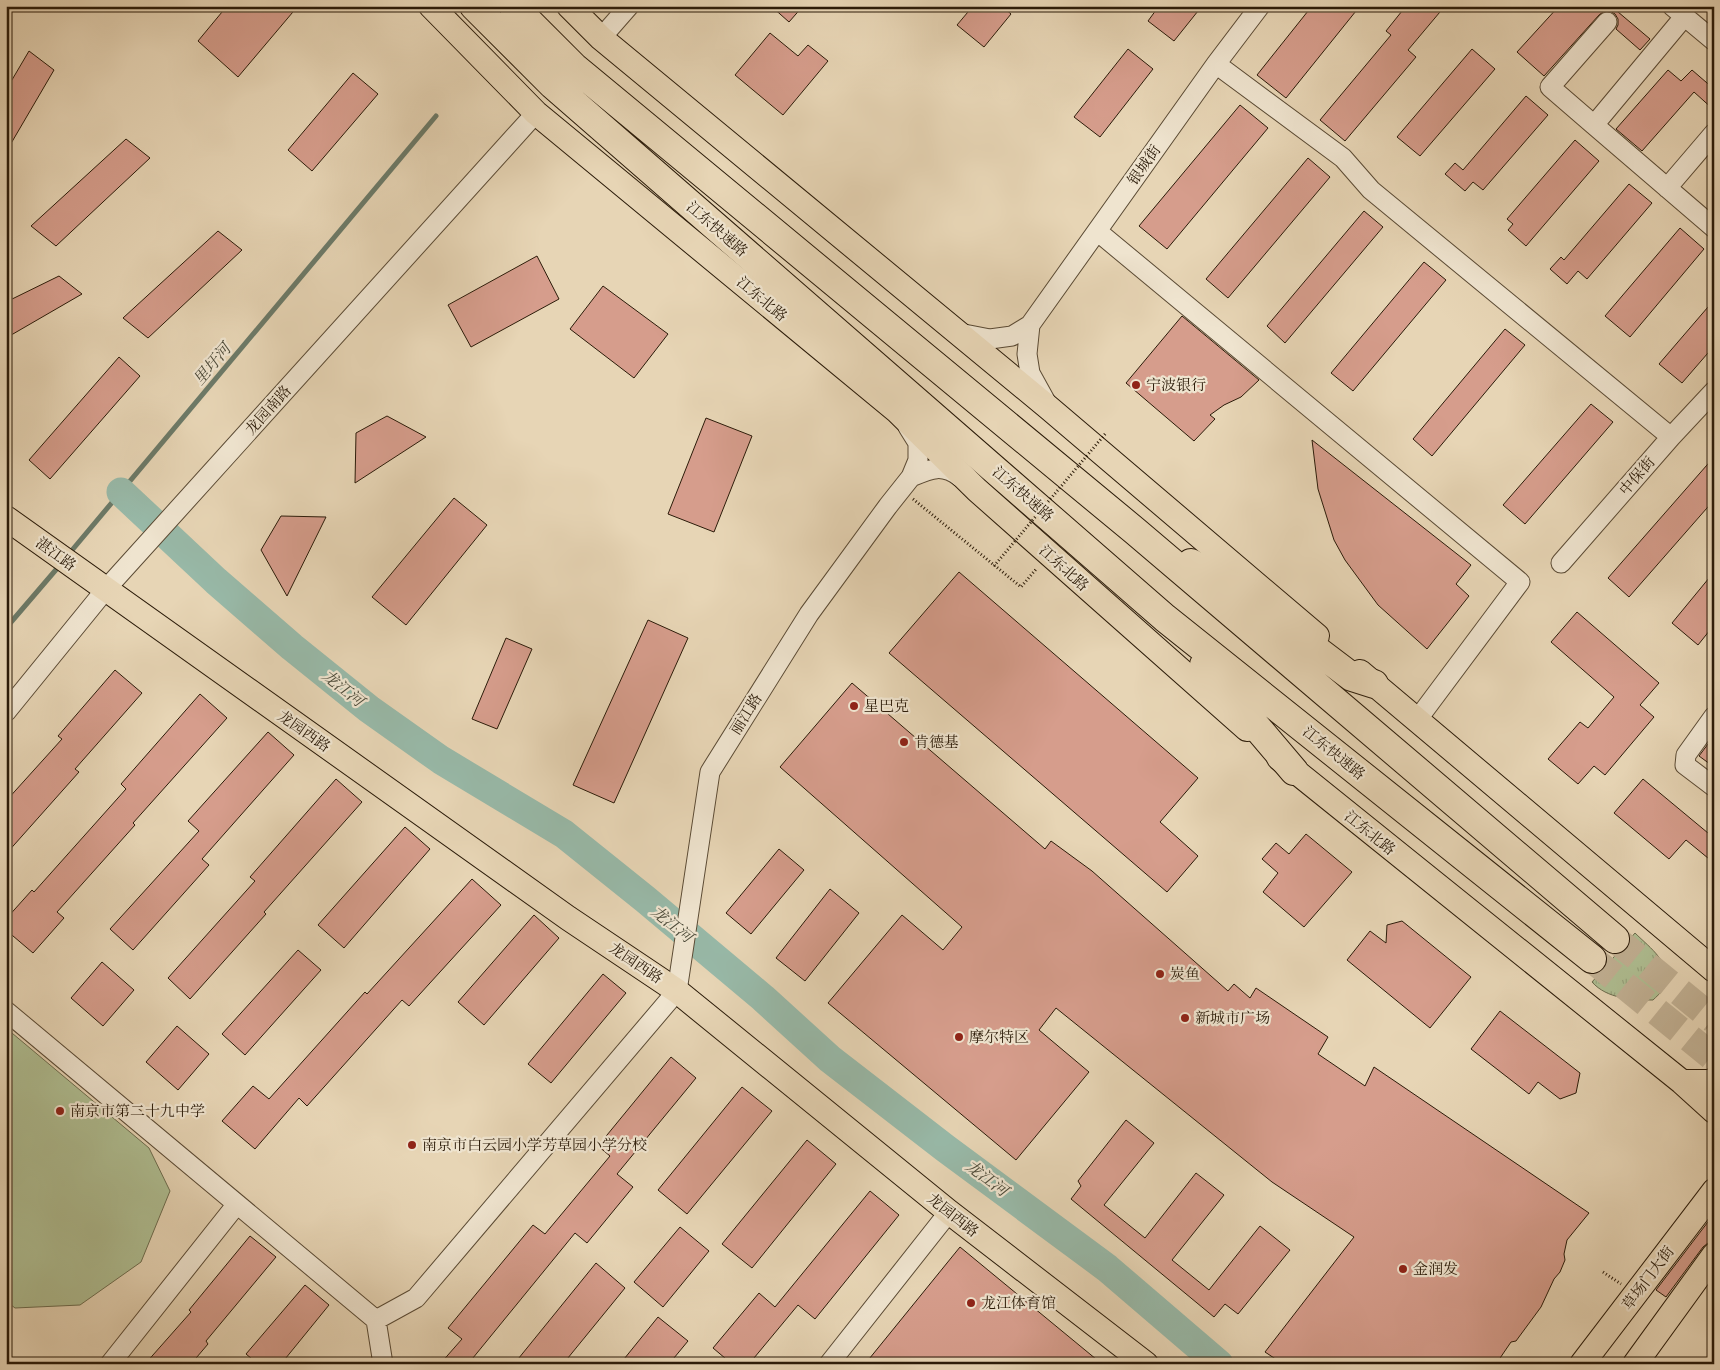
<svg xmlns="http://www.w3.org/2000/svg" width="1720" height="1370" font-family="'IM FELL French Canon','Noto Serif SC',serif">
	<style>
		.grass { fill: url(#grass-tufts); stroke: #6d6c4e }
		.pitch { fill: #afbe92; stroke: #6d6c4e }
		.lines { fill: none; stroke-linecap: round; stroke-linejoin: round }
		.stream { stroke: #6c7a68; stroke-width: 5 }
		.river { stroke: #98b9a8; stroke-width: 29 }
		.building { fill: #d69d8c; stroke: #2b1b09 }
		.highway-tunnel { stroke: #c1b093; stroke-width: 28; stroke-dasharray: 28 14; stroke-linecap: butt }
		.minor-casing { stroke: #5a4a34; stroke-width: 21 }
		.major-casing { stroke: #2b1b09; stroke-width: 26 }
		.highway-casing { stroke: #2b1b09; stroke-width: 30 }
		.path { stroke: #2b1b09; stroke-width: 3; stroke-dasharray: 1 2.5; stroke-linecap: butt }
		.minor { stroke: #efe4cf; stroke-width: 19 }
		.major { stroke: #e7d5b5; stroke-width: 24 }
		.highway { stroke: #e7d5b5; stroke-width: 28 }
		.path-bridge { stroke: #2b1b09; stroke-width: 3; stroke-dasharray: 1 2.5; stroke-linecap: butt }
		.poi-dot { fill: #8f2418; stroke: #efe4cf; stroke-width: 2 }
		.labels { text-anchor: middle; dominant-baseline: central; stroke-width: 4.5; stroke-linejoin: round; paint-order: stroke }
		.street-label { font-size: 15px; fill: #2b1b09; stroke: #efe4cf }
		.poi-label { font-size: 15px; fill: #2b1b09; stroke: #efe4cf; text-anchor: start }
		.water-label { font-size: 16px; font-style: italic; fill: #4c4a39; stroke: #efe4cf }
	</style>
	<defs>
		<pattern id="grass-tufts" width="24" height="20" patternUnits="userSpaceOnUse" patternTransform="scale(1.25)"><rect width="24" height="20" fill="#afbe92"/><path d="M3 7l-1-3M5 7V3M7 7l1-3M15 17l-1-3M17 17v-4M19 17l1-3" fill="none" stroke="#97a37d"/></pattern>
	</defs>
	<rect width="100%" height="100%" fill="#e7d5b5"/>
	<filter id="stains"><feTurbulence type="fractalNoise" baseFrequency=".004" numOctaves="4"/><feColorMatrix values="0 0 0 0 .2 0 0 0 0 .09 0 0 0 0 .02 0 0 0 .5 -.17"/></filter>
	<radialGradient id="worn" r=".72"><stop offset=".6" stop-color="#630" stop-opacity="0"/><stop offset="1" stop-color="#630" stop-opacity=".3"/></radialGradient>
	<path class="grass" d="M1635,933C1650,948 1674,964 1664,988C1662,992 1656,997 1653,1000C1633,1000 1607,999 1592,982Z"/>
	<path class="pitch" d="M6,1028L149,1148L170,1191L141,1262L80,1305L15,1308L6,1301Z"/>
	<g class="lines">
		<path class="stream" d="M68,555L436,116
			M6,628L60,565"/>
		<path class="river" d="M121,492L216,581L292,647L369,709L441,760L564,834L645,899L763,998L830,1059L945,1148L1107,1268L1219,1364"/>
	</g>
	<path class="building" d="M227,6H298L238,77L198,41Z
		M771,6H803L789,22Z
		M973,6H1002L1011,14L984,47L957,25Z
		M1159,6H1202L1174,41L1148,21Z
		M1312,6H1360L1286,98L1257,75Z
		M1406,6H1445L1408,50L1416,57L1345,141L1320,120L1391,35L1386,31Z
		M1559,6H1611L1650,39L1640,50L1616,29L1618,25V19L1615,14L1610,11L1603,12L1599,15L1544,76L1517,52Z
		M770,33L798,56L808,45L828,61L783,115L735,75Z
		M1128,49L1153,69L1100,137L1074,117Z
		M1472,49L1495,69L1420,156L1397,137Z
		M29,51L54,70L6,152V90Z
		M1668,70L1681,81L1692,70L1714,89V110L1694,92L1642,151L1616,129Z
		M353,73L378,94L312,171L288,150Z
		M1526,96L1548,115L1483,190L1473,182L1465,191L1445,174L1455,163L1463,170Z
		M1240,105L1268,128L1167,249L1139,226Z
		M126,139L150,158L56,246L31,226Z
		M1575,140L1599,161L1526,246L1508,230L1513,224L1507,219Z
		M1308,158L1330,177L1228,298L1206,279Z
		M1629,184L1652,203L1587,279L1578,271L1567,284L1550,269L1561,257L1564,260Z
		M1364,211L1383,227L1285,343L1267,326Z
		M1680,228L1704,249L1630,337L1605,316Z
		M218,231L242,250L148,338L123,318Z
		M537,256L559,299L471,347L448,305Z
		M1424,262L1446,280L1353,391L1331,373Z
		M59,276L82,294L6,338V302Z
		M603,286L668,334L634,378L570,329Z
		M1714,300V346L1682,383L1659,364Z
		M1182,316L1259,380L1241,397L1224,405L1210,415L1215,419L1194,441L1126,383Z
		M1505,329L1525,345L1432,456L1413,439Z
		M119,357L140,376L50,479L29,460Z
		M1591,404L1613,422L1525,524L1503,505Z
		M387,416L426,437L355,483L356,433Z
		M706,418L752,436L714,532L668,514Z
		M1312,440L1471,565L1456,584L1469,596L1427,649L1378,605L1345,560L1334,540L1318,489Z
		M1714,457V500L1629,597L1608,578Z
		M454,498L487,525L406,625L372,597Z
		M281,516L326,517L287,596L261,550Z
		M959,572L1198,778L1160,822L1198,856L1167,892L889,653Z
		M1714,572V625L1698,645L1672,623Z
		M1577,612L1659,683L1640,705L1654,717L1605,775L1594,766L1578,784L1548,759L1580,722L1588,728L1614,697L1551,642Z
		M648,620L688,638L614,803L573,785Z
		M506,638L532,649L497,729L472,719Z
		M115,670L142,693L75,769L79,772L6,854V801L62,739L58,736Z
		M852,683L1045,849L1051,841L1092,871L1228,991L1234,984L1250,998L1256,988L1328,1037L1318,1054L1365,1086L1374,1067L1589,1213L1567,1240L1564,1254L1565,1260L1560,1272L1554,1279L1541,1307L1516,1341L1511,1342L1496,1364H1283L1265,1352L1354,1237L1272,1182L1056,1008L1039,1030L1089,1072L1016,1160L828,1003L902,915L943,950L962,927L780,767Z
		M200,694L227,718L133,823L135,825L57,912L64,918L33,953L6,930V919L32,890L34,892L126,789L121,784Z
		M268,732L294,755L202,859L209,865L133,950L110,929L199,831L188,821Z
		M1714,736V767L1699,756Z
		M336,779L362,802L264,912L266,914L190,999L168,978L255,881L250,877Z
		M1643,779L1714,838V863L1686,840L1669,859L1614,813Z
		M405,827L430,849L344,948L318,925Z
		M1306,834L1352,872L1304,927L1263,892L1278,873L1262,859L1276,843L1289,854Z
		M779,849L804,870L751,934L726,913Z
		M472,879L501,905L409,1006L402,1000L307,1106L299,1098L255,1149L222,1121L253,1086L269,1099L365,992L367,994Z
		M830,889L859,913L805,981L776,958Z
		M534,915L559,938L484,1025L458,1002Z
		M1402,921L1471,977L1430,1028L1347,960L1370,931L1386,943L1387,925Z
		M298,950L321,970L245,1055L222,1034Z
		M102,962L134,990L103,1026L71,998Z
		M603,974L626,993L551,1083L528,1064Z
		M1500,1011L1580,1073L1576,1093L1560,1099L1538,1082L1529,1094L1471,1049Z
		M177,1026L209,1054L178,1090L146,1062Z
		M671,1057L696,1078L617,1174L633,1187L587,1243L575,1233L468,1364H440L462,1339L448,1328L533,1225L545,1234L610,1156L598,1146Z
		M742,1087L772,1111L687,1214L658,1190Z
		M1126,1120L1154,1143L1104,1205L1145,1238L1196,1173L1224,1195L1172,1260L1209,1290L1260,1226L1290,1250L1238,1314L1225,1304L1214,1317L1071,1199L1081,1186L1078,1181Z
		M807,1140L836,1164L752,1268L722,1244Z
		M870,1191L899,1215L815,1319L798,1305L749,1364H732L713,1348L759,1293L775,1307Z
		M1714,1214V1242L1708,1243L1703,1247L1666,1297L1656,1290Z
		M680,1227L709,1251L663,1307L634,1282Z
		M250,1236L276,1257L206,1341L208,1344L191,1364H145L191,1312L189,1310Z
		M960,1247L1102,1364H865Z
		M596,1263L625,1288L563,1364H514Z
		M305,1285L329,1305L281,1364H258L246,1354Z
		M658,1317L688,1341L669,1364H620Z"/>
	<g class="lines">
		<path class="highway-tunnel" d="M1615,939L1714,1020
			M1592,959L1714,1058"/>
		<g class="minor-casing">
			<path id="minor" d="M1672,6L1714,41
				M1684,17L1594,125L1714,228
				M601,38L629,6
				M1216,64L1343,158L1371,190L1671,437
				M1594,125L1550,87L1607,22
				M1667,188L1714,133
				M1097,231L1520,582L1417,720
				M1030,325L1027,354L1030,373L1046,402
				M959,333L990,339L1012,336L1030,325L1216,64L1260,6
				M911,477C930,469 942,463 960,477
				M1561,563L1671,437L1714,391
				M6,712L106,589L536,113
				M1714,716L1686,755L1685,765L1714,787
				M6,1011L376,1320L383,1364
				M376,1320L416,1298L677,991L710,772L809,614L888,506L911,477L918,460V443L908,427
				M110,1364L237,1204
				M829,1364L949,1212"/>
		</g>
		<g class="major-casing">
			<path id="major" d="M431,6L536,113L897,411L977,490L1247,729
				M569,6L601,38L1049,408L1317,636
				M6,518L568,918L677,991L949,1212L1146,1364
				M1360,672L1714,970
				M1279,758L1682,1082L1714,1111
				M1682,1082H1710L1714,1080
				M1582,1364L1714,1191
				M1635,1364L1714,1255"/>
		</g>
		<g class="highway-casing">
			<path id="highway" d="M474,6L553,85L1165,618L1592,959
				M513,6L574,67L1135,531L1615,939
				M1191,563L1232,586L1352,677L1374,684
				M1204,665L1294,771"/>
		</g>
		<path class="path" d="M913,499L1021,587L1037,568
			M1603,1272L1621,1284"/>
		<use href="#minor" class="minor"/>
		<use href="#major" class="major"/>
		<use href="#highway" class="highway"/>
		<path class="path-bridge" d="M994,566L1106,433"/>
	</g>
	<g class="poi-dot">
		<circle cx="1136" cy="385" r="5"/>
		<circle cx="854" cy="706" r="5"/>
		<circle cx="904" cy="742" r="5"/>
		<circle cx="1160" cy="974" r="5"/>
		<circle cx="1185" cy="1018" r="5"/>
		<circle cx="959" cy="1037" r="5"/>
		<circle cx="60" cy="1111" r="5"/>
		<circle cx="412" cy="1145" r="5"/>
		<circle cx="1403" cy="1269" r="5"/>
		<circle cx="971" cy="1303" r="5"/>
	</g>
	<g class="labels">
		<g class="street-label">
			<text transform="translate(1144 165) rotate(-55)">银城街</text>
			<text transform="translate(717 229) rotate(41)">江东快速路</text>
			<text transform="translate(762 299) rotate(40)">江东北路</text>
			<text transform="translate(268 410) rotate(-48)">龙园南路</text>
			<text transform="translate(1637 476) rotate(-49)">中保街</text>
			<text transform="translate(1023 494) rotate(41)">江东快速路</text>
			<text transform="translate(56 554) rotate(36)">湛江路</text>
			<text transform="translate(1064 568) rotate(42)">江东北路</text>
			<text transform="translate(746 714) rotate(-58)">丽江路</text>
			<text transform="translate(304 731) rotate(35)">龙园西路</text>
			<text transform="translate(1334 753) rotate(39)">江东快速路</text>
			<text transform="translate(1370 833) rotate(39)">江东北路</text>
			<text transform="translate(636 963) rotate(34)">龙园西路</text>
			<text transform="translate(953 1215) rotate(38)">龙园西路</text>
			<text transform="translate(1648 1278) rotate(-53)">草场门大街</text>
		</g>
		<g class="poi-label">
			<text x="1146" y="385">宁波银行</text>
			<text x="864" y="706">星巴克</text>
			<text x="914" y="742">肯德基</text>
			<text x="1170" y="974">炭鱼</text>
			<text x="1195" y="1018">新城市广场</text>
			<text x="969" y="1037">摩尔特区</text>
			<text x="70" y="1111">南京市第二十九中学</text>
			<text x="422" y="1145">南京市白云园小学芳草园小学分校</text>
			<text x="1413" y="1269">金润发</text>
			<text x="981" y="1303">龙江体育馆</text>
		</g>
		<g class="water-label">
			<text transform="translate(212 364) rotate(-50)">里圩河</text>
			<text transform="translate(343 688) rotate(39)">龙江河</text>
			<text transform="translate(672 924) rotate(39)">龙江河</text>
			<text transform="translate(987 1178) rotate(37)">龙江河</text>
		</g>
	</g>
	<rect width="1720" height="1370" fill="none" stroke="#e7d5b5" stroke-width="25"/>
	<rect x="8" y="8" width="1705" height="1355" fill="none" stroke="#2b1b09" stroke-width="2.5"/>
	<rect x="12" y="12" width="1695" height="1345" fill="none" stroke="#2b1b09"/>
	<rect width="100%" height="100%" filter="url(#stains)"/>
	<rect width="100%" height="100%" fill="url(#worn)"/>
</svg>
